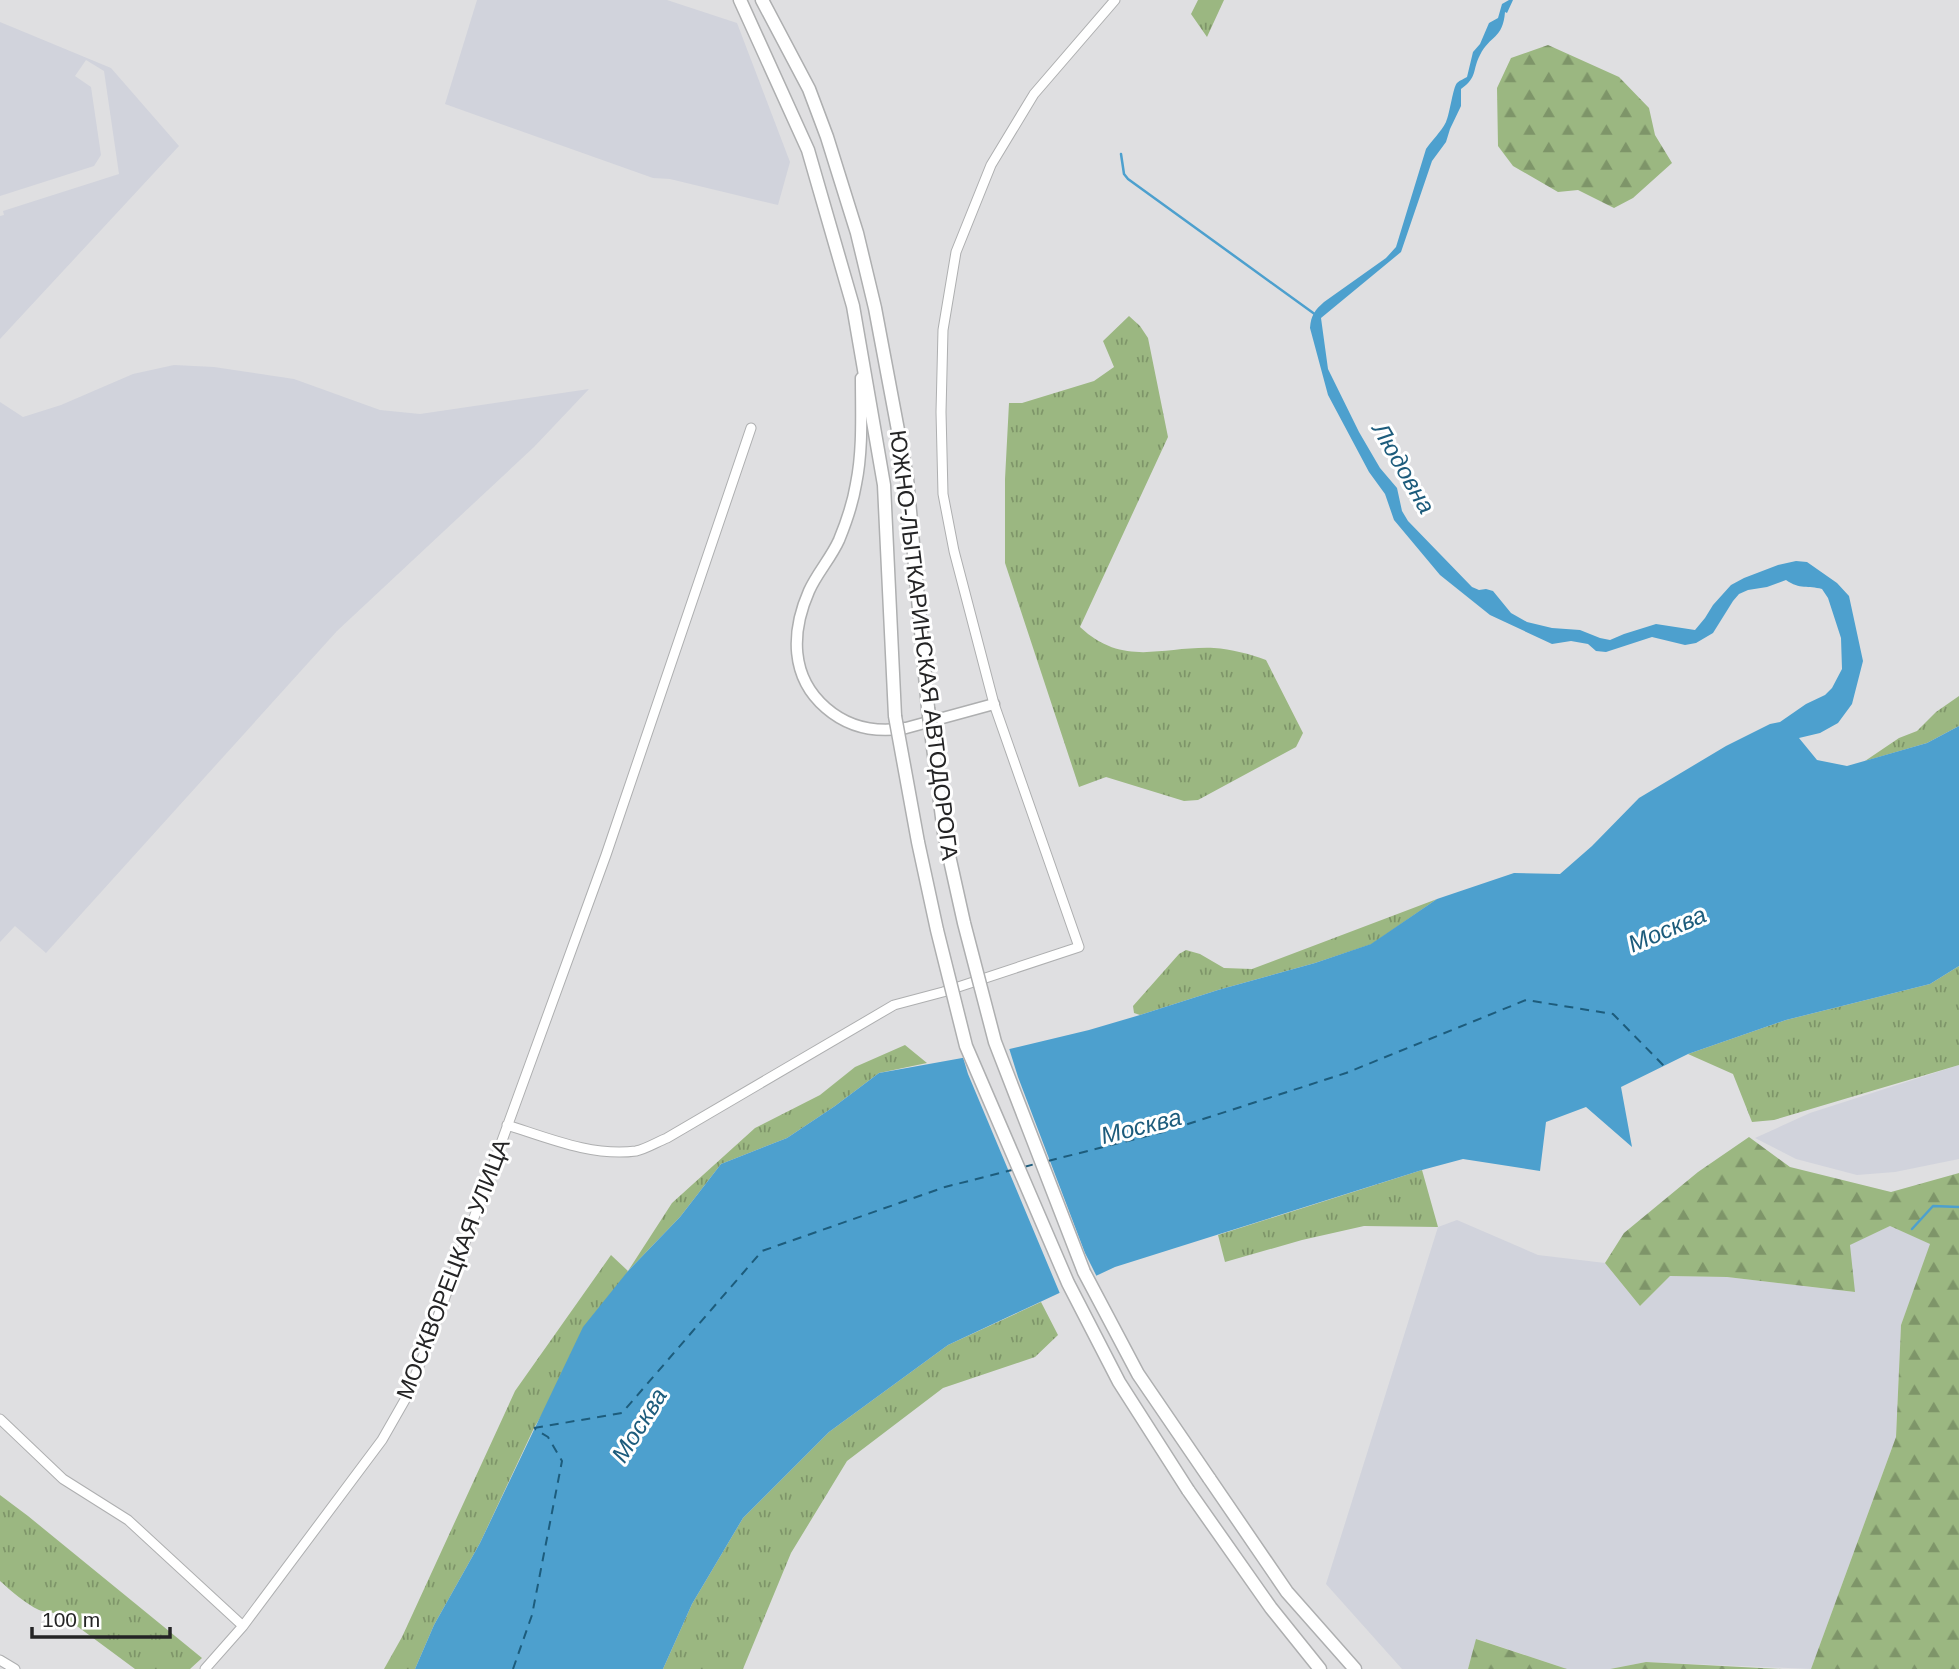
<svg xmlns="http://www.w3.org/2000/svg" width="1959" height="1669" font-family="Helvetica,sans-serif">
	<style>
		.built { fill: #d1d3dc }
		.grass { fill: url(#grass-tufts) }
		.forest { fill: url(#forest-firs) }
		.water { fill: #4da0ce }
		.pier { fill: #dfdfe1 }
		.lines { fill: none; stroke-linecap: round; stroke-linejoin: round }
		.stream { stroke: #4da0ce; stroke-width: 2.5 }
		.ferry { stroke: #1d5c7c; stroke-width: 2; stroke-dasharray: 9 7; stroke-linecap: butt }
		.minor-casing { stroke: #aeafb0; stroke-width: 11 }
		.tertiary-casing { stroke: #aeafb0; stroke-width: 13 }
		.secondary-casing { stroke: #aeafb0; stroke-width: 15 }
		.minor { stroke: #fff; stroke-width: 9 }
		.tertiary { stroke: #fff; stroke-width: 10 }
		.secondary { stroke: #fff; stroke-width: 12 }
		.secondary-bridge-casing { stroke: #aeafb0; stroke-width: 15; stroke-linecap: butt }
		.secondary-bridge { stroke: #fff; stroke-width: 12 }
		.labels { text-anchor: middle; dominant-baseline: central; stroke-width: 6; stroke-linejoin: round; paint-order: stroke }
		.street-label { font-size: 23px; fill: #242425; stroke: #fff }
		.water-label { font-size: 24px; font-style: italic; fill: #1d5c7c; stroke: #fff }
	</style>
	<defs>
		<pattern id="grass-tufts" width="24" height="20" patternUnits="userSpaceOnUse" patternTransform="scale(1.75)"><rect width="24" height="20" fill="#9bb781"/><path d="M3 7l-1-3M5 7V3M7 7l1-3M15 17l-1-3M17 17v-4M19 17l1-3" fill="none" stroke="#7e9569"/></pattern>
		<pattern id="forest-firs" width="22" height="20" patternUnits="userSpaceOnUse" patternTransform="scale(1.75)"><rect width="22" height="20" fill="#9bb781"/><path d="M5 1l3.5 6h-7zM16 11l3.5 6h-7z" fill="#7e9569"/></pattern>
	</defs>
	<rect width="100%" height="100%" fill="#dfdfe1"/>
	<path class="built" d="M477,0H667L737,23L790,162L778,205L670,179L653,178L445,104Z
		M0,22L111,68L179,146L0,339V216L4,215L3,211L119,174L104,71L86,60L75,76L91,87L101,155L94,166L0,196Z
		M174,365L214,367L294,379L380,410L420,414L589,389L534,447L337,631L46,953L15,926L0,942V402L23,417L61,405L133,374Z
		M1959,1065V1159L1895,1172L1857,1175L1796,1159L1755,1138L1810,1113Z
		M1457,1220L1538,1255L1605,1263L1640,1306L1670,1276L1727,1277L1854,1292L1849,1245L1890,1226L1931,1244L1901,1325L1896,1437L1811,1669L1646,1662L1610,1669H1567L1477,1639L1468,1669H1402L1326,1584L1438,1227Z"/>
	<path class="grass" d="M1198,0H1224L1207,37L1191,14Z
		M1129,316L1140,326L1148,338L1168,437L1080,627C1124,668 1162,646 1214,648C1231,649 1250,654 1266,660L1303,733L1296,747L1198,800L1184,801L1106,777L1079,787L1005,563V479L1009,403H1022L1094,381L1114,367L1103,341Z
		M1959,696V726L1927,743L1865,761L1899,738L1917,731L1936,712Z
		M1437,899L1372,944L1315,963L1218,990L1140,1015L1134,1013L1133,1006L1179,954L1186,950L1200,954L1224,968L1252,969Z
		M1959,966V1065L1774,1120L1752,1122L1733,1074L1688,1054L1786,1020L1930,984Z
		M905,1045L927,1063L879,1073L835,1106L787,1138L721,1164L680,1217L628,1271L534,1428L480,1543L434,1625L415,1669H384L402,1637L515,1391L611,1255L628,1271L672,1203L755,1128L820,1095L855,1067Z
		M1422,1170L1438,1227L1364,1226L1302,1240L1225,1262L1218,1235Z
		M1041,1302L1058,1335L1035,1357L943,1388L847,1461L791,1553L743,1669H663L692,1604L743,1518L829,1432L948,1345Z
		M0,1495L28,1516L202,1658L190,1669H135L62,1615C54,1612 45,1612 39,1610C26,1604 11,1591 0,1581Z"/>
	<path class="forest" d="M1548,45L1619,77L1649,108L1655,135L1672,163L1633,198L1614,208L1578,190L1558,192L1513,166L1498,146L1497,88L1511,58Z
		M1749,1137L1790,1167L1891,1192L1959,1173V1669H1811L1896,1437L1901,1325L1930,1244L1890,1226L1850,1245L1855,1292L1727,1277L1670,1276L1640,1306L1605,1263L1624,1233L1698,1172Z
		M1476,1639L1567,1669H1468Z
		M1646,1662L1782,1669H1610Z"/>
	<path class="water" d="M1509,0H1513L1507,13L1505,12C1503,39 1490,35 1480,55C1472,70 1478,77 1461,89V106L1450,129L1446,142L1432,161L1401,252L1321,318L1328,369L1359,432L1380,468L1397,488L1402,511L1408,521L1472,587L1479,590L1486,589L1493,591L1511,613L1527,622L1552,628L1580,630L1600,638L1610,640L1624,634L1656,624L1695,630L1705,618L1713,605L1731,585L1744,578L1778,565L1796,561L1807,562L1837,583L1849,596L1863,661L1852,704L1838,723L1820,733L1799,738L1817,760L1847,766L1927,743L1959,726V966L1930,984L1786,1020L1688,1054L1621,1087L1632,1147L1586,1107L1546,1122L1540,1171L1463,1159L1422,1170L1115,1267L948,1345L829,1432L743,1518L692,1604L663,1669H415L434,1625L480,1543L583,1327L628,1271L680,1217L721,1164L787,1138L835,1106L879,1073L1001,1051L1089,1030L1140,1015L1218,990L1315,963L1371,944L1437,899L1514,873L1560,874L1592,846L1639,798L1726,746L1770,724L1780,722L1806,704L1825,695L1832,688L1842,669L1841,638L1828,598L1822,589C1808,585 1800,590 1786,580L1767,587L1748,590L1739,594L1733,601L1713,633L1696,643L1685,645L1652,637L1606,652L1596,651L1588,644L1571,641L1552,644L1490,615L1440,575L1394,520L1385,494L1369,472L1328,395L1310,328C1311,315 1315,310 1324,302L1386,258L1396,247L1426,149C1432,140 1441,132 1446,122C1450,113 1453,87 1457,83C1460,80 1464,79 1467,77L1473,52L1480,44L1489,23L1498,18L1502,4Z"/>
	<path class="pier" d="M1008,1045L1018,1077L1085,1253L1098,1279L1061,1296L968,1074L962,1054Z"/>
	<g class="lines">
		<path class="stream" d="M1121,154L1124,174L1128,179L1316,315
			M1912,1229L1933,1206L1959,1207"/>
		<path class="ferry" d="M1048,1161L1163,1132L1346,1073L1526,1000L1613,1014L1664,1066
			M1024,1167L1035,1164
			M534,1428L622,1413L762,1251L945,1187L1012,1170
			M513,1669L532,1615L562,1461L548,1437L535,1429"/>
		<g class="minor-casing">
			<path id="minor" d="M507,1125C548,1138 593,1157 636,1151C646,1149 657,1142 667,1138L894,1005L943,992L1079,947L994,704L954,551L943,494L941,412L943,330L956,252L991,165L1034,94L1115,0
				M0,1419L63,1479L128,1520L243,1626
				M0,1660L15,1669
				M205,1669L243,1626L382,1440L406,1398L428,1344L606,855L751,428"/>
		</g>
		<g class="tertiary-casing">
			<path id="tertiary" d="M861,378C861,413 863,450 856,484C853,502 846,523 839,540C831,558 817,573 809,591C791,632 790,677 826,708C849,728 877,733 906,728L994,704"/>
		</g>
		<g class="secondary-casing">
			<path id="secondary" d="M740,0L808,150L853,306L884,485L895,716
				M762,0L809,89L827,137L857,233L875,308L907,478L928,708
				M1209,1478L1287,1592L1355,1669
				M1188,1490L1271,1608L1320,1669"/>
		</g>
		<use href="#minor" class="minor"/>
		<use href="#tertiary" class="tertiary"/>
		<use href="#secondary" class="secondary"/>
		<g class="secondary-bridge-casing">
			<path id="secondary-bridge" d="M928,708L944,833L964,923L995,1042L1084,1272L1138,1374L1209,1478
				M895,716L918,842L937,930L966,1046L1068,1283L1119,1382L1188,1490"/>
		</g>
		<use href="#secondary-bridge" class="secondary-bridge"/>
	</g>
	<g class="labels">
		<g class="street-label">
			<text transform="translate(924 645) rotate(83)">ЮЖНО-ЛЫТКАРИНСКАЯ АВТОДОРОГА</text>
			<text transform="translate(453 1269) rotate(-69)">МОСКВОРЕЦКАЯ УЛИЦА</text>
		</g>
		<g class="water-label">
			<text transform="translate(1404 468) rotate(60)">Людовна</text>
			<text transform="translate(1667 929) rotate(-23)">Москва</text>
			<text transform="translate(1141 1126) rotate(-14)">Москва</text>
			<text transform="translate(639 1425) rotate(-58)">Москва</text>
		</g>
	</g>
	<path d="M32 1627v10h138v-10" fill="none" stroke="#242425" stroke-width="3.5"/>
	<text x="42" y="1627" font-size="21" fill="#242425" stroke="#ffffff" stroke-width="5" paint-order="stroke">100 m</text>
</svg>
